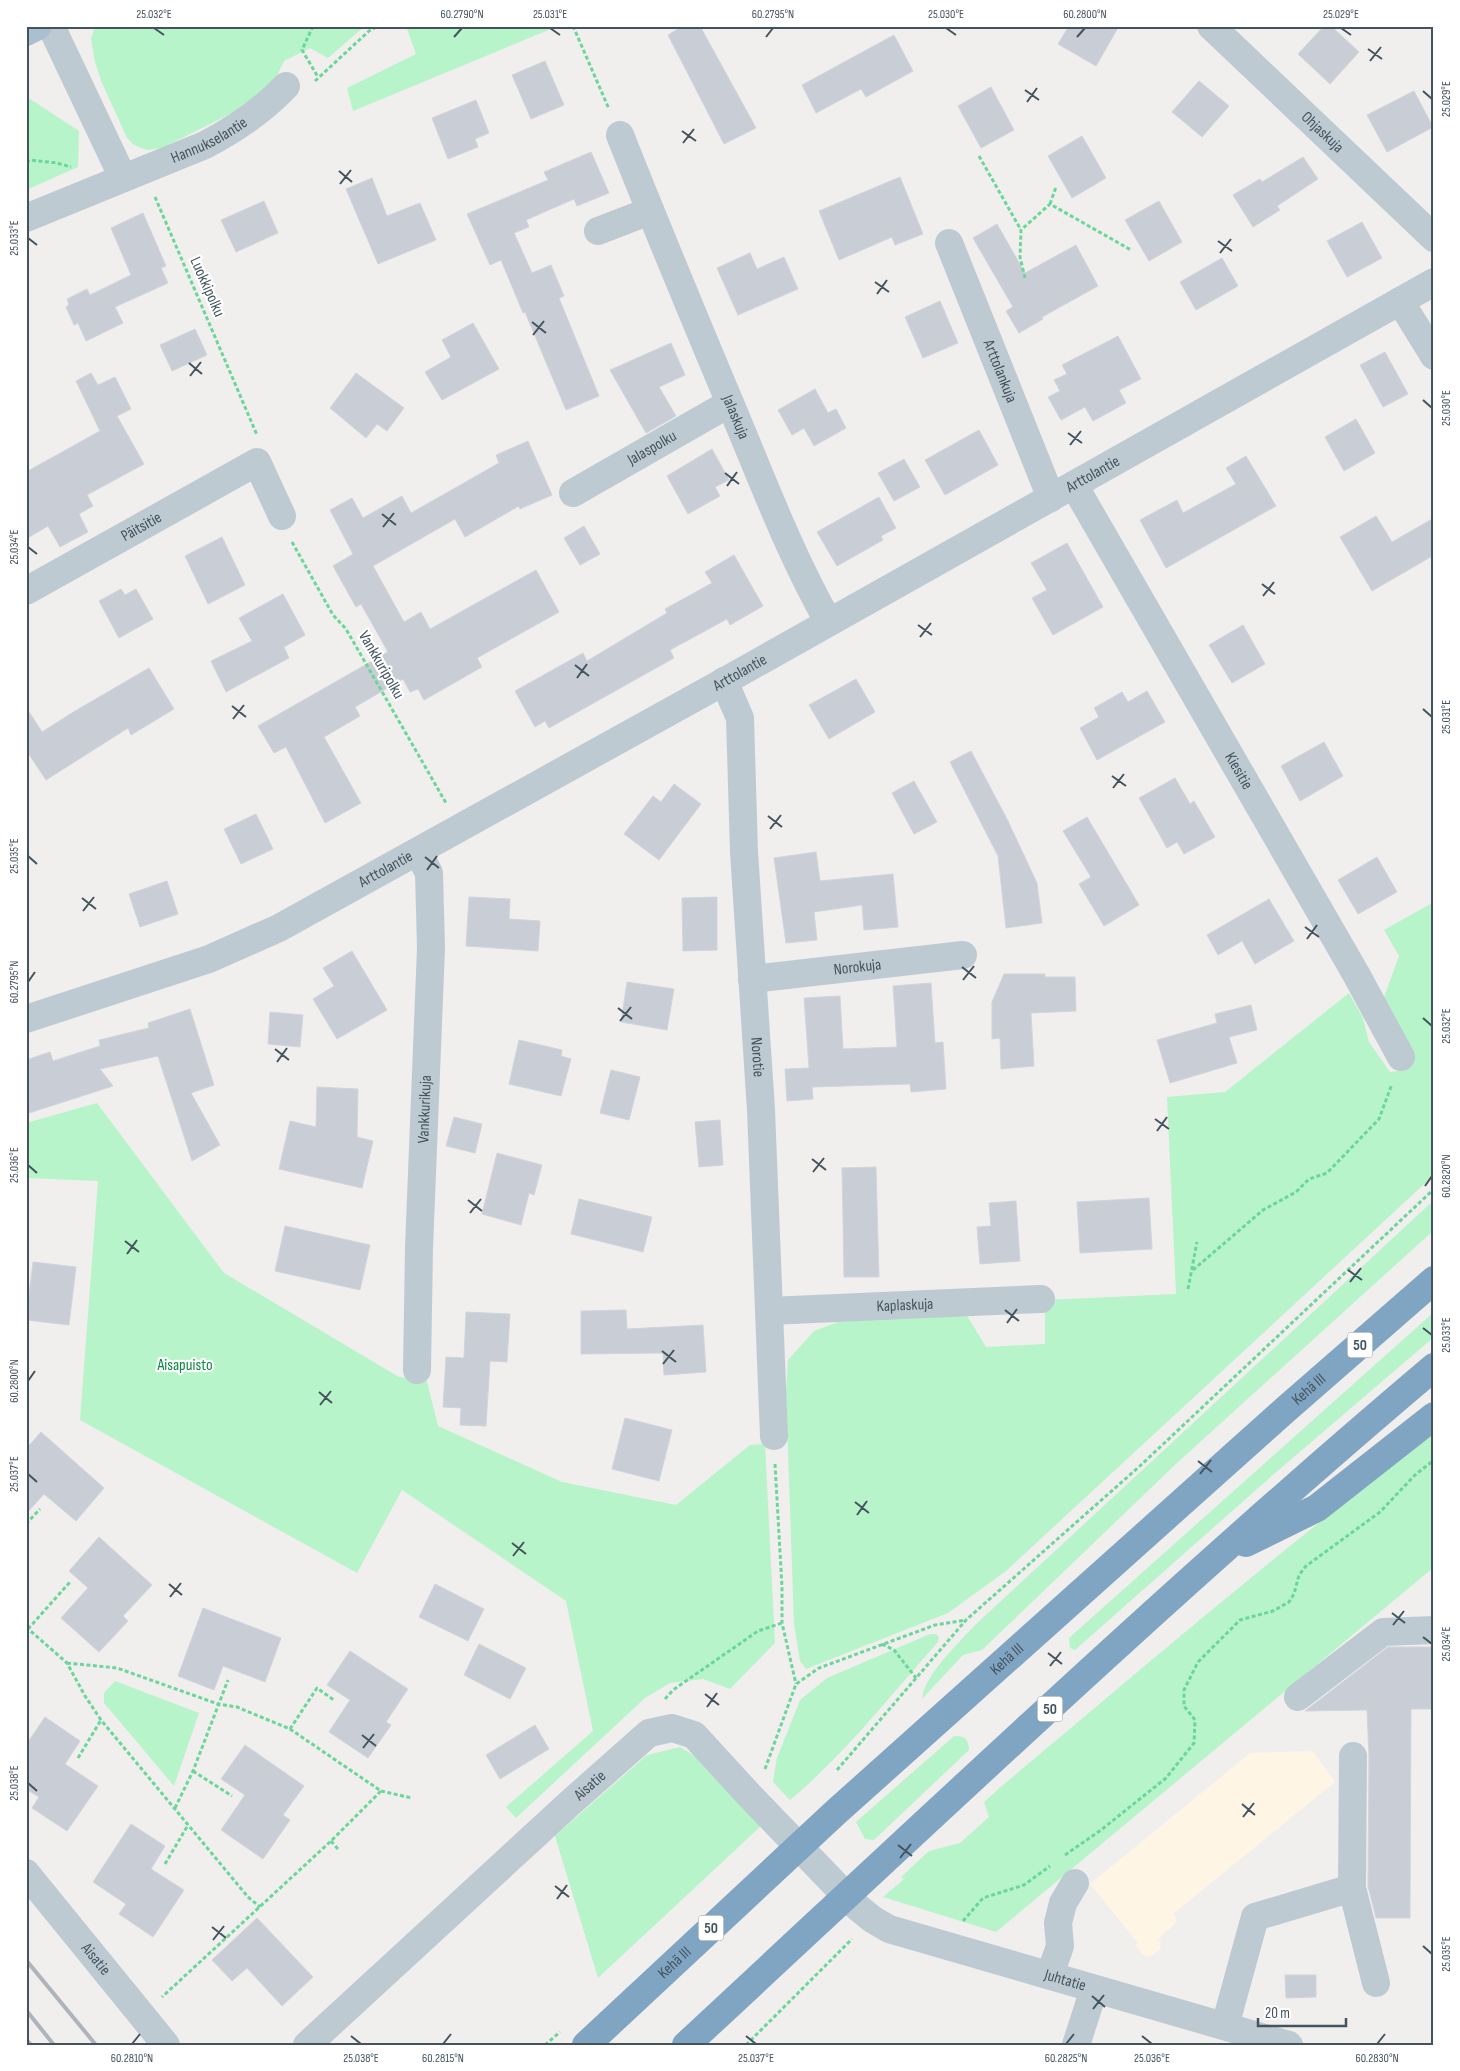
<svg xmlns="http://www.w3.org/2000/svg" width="1460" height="2071" font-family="'Sofia Sans Condensed',sans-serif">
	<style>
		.commercial { fill: #fef5e5 }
		.green { fill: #b7f4ca }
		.building { fill: #c9cdd5; stroke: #d1d5db }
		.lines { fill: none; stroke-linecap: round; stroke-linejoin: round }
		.path { stroke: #6bd69a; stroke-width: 3; stroke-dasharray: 4 2.5; stroke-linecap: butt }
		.minor { stroke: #bdcad2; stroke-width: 28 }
		.major { stroke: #aac0d1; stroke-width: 28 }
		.highway { stroke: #80a5c3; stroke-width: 28 }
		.rail { stroke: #afb4ba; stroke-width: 4 }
		.ticks { fill: none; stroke: #44545e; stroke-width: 2 }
		.labels { text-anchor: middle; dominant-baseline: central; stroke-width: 4.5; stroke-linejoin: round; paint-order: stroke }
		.shield { fill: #fff; stroke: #7c878e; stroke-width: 1 }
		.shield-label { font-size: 15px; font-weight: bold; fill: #44545e }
		.street-label { font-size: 16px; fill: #44545e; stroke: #fff }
		.park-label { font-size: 16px; fill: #0c8841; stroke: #fff }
		.neatline { fill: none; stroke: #44545e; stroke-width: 2 }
		.ticks-label { font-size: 12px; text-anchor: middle; fill: #44545e }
	</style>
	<rect width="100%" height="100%" fill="#f1eeee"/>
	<path class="commercial" d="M1313,1751L1335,1782L1173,1914L1176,1918L1175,1924L1158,1939L1161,1942L1160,1949L1150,1957L1143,1955L1135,1945L1138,1943L1090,1884L1250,1753Z"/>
	<path class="green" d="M95,26H365L328,58L310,48L284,61L276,78L240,109L162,148L147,150L134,145L127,138L102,83L95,62L91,39Z
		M406,26H558L353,111L347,88L416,54Z
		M27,97L79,131L78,167L26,190Z
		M1434,902V1175L1006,1571L948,1613L806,1669L800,1661L794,1624L786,1394L788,1360L814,1331L838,1322L966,1314L986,1347L1045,1344V1300L1176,1294L1167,1097L1225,1092L1349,993L1363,1018L1369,1042L1390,1072L1399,1071L1406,1065L1380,1008L1399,956L1384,930Z
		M97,1103L224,1273L399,1377L426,1378L438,1426L562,1482L676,1505L750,1445L765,1444L775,1643L730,1689L703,1679L670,1683L645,1698L516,1818L506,1807L593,1731L566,1601L402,1490L357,1573L80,1420L98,1181L26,1178V1123Z
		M1434,1200V1230L1177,1463L982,1650L963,1655L922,1699C924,1675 958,1644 974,1626Z
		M1434,1312V1337L1274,1474L1075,1650L1070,1648L1069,1638Z
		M1434,1434V1567L996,1932L883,1897L904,1879L901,1877L929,1851L960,1843L989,1817L984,1802L1003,1785C1145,1666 1285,1545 1434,1434Z
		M930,1634H936L939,1637L938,1642C890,1696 846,1753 790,1800L773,1782L777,1758L800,1700L827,1678Z
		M115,1681L199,1713L174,1786L104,1703V1693Z
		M954,1736C966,1736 968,1739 969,1750L874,1840L865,1839L856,1822Z
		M680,1747L698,1758L761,1826L598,1978L555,1836L647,1755Z"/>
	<path class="building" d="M683,26H700L756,128L724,144L668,35Z
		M1069,26H1119L1096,66L1058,44Z
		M1324,26H1331L1359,52L1330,84L1298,54Z
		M894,35L913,71L866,97L861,89L816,113L802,85Z
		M545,61L564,105L531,119L512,75Z
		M1199,81L1229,106L1202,137L1172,112Z
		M991,87L1014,130L981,148L958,106Z
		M1414,91L1433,127L1387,152L1367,115Z
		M476,100L489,133L475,139L478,147L448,159L432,118Z
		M1082,136L1106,178L1072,198L1048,156Z
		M591,152L609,193L577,206L574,199L526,220L529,227L514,233L532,273L551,265L564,296L559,298L599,396L566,410L525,312L523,313L501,260L490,265L467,214L548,180L544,172Z
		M1303,157L1318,179L1277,206L1280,210L1253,227L1233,195L1260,179L1262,182Z
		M900,177L923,234L895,245L892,237L839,260L819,211Z
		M372,178L387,216L420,203L436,240L378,264L346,189Z
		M264,201L278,233L236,252L221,220Z
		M1159,201L1182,242L1149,261L1125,220Z
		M143,213L166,266L161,268L168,283L115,307L123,323L86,341L78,323L74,325L66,307L69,305L67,299L87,289L90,295L131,275L111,228Z
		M1362,222L1382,258L1347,277L1327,241Z
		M997,224L1025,273L1076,245L1098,286L1042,317L1043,319L1019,333L1006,311L1013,307L973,238Z
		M750,253L757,269L784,257L798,289L738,315L717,268Z
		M1222,258L1238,286L1196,310L1180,282Z
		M940,301L958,343L923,358L905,317Z
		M473,323L499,369L442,400L425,372L451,357L442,340Z
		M195,329L207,355L172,371L160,345Z
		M1118,336L1141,379L1119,390L1126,403L1093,421L1085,407L1061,420L1048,397L1060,391L1054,380L1067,374L1062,365Z
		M671,343L685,375L659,387L676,416L646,433L610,370Z
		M1385,352L1408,394L1383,407L1360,365Z
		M91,373L98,385L115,377L131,409L117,416L144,464L87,495L93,506L79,514L88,532L60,547L48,526L26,539V472L100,431L76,381Z
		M356,373L404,408L387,431L377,424L366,438L330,408Z
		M815,389L828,413L836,409L846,428L814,446L804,428L792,435L778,410Z
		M1356,419L1375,453L1344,471L1325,437Z
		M979,430L998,465L945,495L925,460Z
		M528,441L552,495L520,509L519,506L465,537L455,519L373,566L404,622L421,612L430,629L536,570L559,612L477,658L482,667L424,700L418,689L410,692L403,679L355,707L360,716L324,737L361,803L325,823L286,747L274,753L258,726L388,652L361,604L356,607L333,566L353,554L330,510L352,498L363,518L402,496L411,513L499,463L496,455Z
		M712,449L729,480L715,487L720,496L688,514L667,476Z
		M1246,456L1276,506L1166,568L1140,520L1177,500L1183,513L1236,484L1226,468Z
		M904,459L920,487L894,501L878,473Z
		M879,497L896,528L881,536L883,540L837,566L817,532Z
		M1376,516L1392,542L1434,518V555L1372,591L1340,537Z
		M584,526L600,554L580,565L564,538Z
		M222,537L245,585L208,604L185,556Z
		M1067,543L1103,607L1053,635L1032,598L1047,590L1031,563Z
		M734,555L763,606L730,625L727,619L670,650L674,658L549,728L545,721L535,727L515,691L583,653L587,661L667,613L665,609L712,583L705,572Z
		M121,589L125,595L136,589L153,619L119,638L99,601Z
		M283,594L305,635L284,647L289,658L226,692L211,661L252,641L239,618Z
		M1243,625L1265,664L1232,683L1209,645Z
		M149,668L174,709L131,735L128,728L46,780L26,750V707L42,732L75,711Z
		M856,679L875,712L829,739L809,705Z
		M1147,691L1165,722L1097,760L1080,728L1099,717L1094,708L1122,692L1128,702Z
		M1324,742L1343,776L1300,801L1281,766Z
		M971,751L1007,819L1037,883L1042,923L1006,928L998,856L950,762Z
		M1175,778L1190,804L1194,801L1215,837L1184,854L1177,842L1167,848L1139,798Z
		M914,781L937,822L914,834L892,793Z
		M674,784L701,804L659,860L624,834L653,796L661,802Z
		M256,814L273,849L241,864L224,829Z
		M1087,817L1139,905L1104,926L1079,884L1091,877L1063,831Z
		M816,852L820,881L893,874L898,927L864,930L862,905L814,912L817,940L786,943L774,858Z
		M1377,857L1397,892L1358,914L1338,880Z
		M167,881L178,914L140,927L129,894Z
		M469,897L510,899L509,919L540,921L538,951L466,946Z
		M717,897V950L683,951L682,898Z
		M1269,899L1294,941L1255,964L1242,941L1218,955L1207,935Z
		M352,951L387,1010L337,1039L313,999L334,986L323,968Z
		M1004,974H1045V977H1075L1076,1011L1031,1013L1034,1066L1001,1069L1000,1038L992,1039V1002Z
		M627,982L674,989L667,1030L621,1022Z
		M931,983L935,1043L943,1042L946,1089L911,1092L910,1084L812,1087L813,1099L787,1101L785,1069L809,1068L804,998L840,996L843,1049L897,1047L893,986Z
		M1251,1005L1257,1030L1229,1037L1237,1063L1170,1083L1157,1040L1217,1023L1215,1014Z
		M190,1009L214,1085L191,1093L220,1145L192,1161L158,1056L100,1069L113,1086L26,1114V1060L50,1052L53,1061L100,1046L99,1040L149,1028L148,1023Z
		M270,1012L303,1015L300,1047L268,1044Z
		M519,1040L562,1050L561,1056L571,1059L561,1096L509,1084Z
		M611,1070L640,1077L629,1120L600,1113Z
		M317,1087L358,1089L357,1137L373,1141L362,1188L279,1169L290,1121L316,1127Z
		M454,1117L482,1124L475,1153L446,1146Z
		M720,1120L723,1165L699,1167L695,1122Z
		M497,1153L542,1165L534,1195L529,1193L521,1225L482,1214Z
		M876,1167L879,1277H844L842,1168Z
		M1149,1198L1152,1249L1080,1253L1077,1202Z
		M579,1199L652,1217L643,1252L571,1234Z
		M1016,1201L1020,1261L980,1264L977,1227L991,1226L989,1203Z
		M285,1226L370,1245L360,1290L275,1271Z
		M33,1262L76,1267L69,1325L26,1320Z
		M626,1310L627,1329L703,1325L706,1372L664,1375L663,1353L581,1354V1311Z
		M466,1312L510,1314L507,1362L490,1361L486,1426L460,1425L461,1408L443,1407L446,1357L464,1358Z
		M625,1418L672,1430L659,1481L612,1469Z
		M41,1432L104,1488L76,1521L44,1494L26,1514V1449Z
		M99,1537L152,1585L123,1616L128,1621L99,1652L61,1618L88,1588L69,1571Z
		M435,1584L484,1609L468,1641L419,1617Z
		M203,1608L281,1638L265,1682L223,1666L214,1690L178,1676Z
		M479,1644L526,1668L510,1699L464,1675Z
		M1388,1647H1434V1709H1411L1410,1918H1376L1368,1886L1369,1756L1367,1710L1305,1711Z
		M350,1651L408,1689L386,1722L391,1725L368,1758L329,1732L350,1700L327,1685Z
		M45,1717L80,1741L65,1764L98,1786L67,1831L32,1808L39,1797L26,1789V1745Z
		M535,1725L549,1749L500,1779L486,1755Z
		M245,1745L304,1786L283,1815L290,1820L263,1859L221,1830L245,1795L221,1779Z
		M131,1824L165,1846L151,1869L184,1890L153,1937L119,1914L126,1904L93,1882Z
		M257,1918L313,1977L282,2006L247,1968L232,1981L212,1960Z
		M1285,1975H1316V1997L1286,1998Z"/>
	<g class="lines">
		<path class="path" d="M313,26L302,50L318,77
			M573,26L609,109
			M315,81L369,31L378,26
			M979,156L1021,230
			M26,162L30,160L57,163L71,167
			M155,197L257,435
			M1050,204L1056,187
			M1025,278L1020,257L1021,230L1050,204L1131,250
			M292,542L333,615L346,629L446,803
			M1193,1270L1263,1210L1296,1192L1309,1179L1327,1173L1379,1119L1392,1084
			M1188,1289L1197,1242
			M775,1464L782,1587V1623L796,1684
			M26,1524L40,1509
			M26,1627L67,1663L85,1696L101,1720L248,1897L260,1907
			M28,1629L70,1582
			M882,1644L894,1650L916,1678
			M67,1663L117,1668L218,1704L237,1707L290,1729L381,1791L331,1841L162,1997
			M665,1699L673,1690L758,1631L782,1623
			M290,1729L317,1688L335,1701
			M78,1758L101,1720
			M765,1769L796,1684L819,1668L935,1625L966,1620
			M837,1770L966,1620L1141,1465L1434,1189
			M193,1771L232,1796
			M381,1791L412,1798
			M175,1808L193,1771L228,1680
			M331,1841L338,1849
			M1065,1855L1101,1830L1166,1778L1194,1743L1195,1720L1184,1706V1690L1198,1662L1240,1620L1273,1611L1289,1602L1294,1594L1299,1575L1306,1566L1380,1512L1415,1475L1434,1460
			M165,1864L188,1825
			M963,1921L983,1898L1024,1885L1050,1866
			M545,2045L560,2032
			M746,2045L852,1939"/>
		<g class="minor">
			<path d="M51,26L123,178"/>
			<path id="s1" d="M1211,26L1434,238"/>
			<path id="s2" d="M620,135C657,229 696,322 735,415C764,484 791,556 828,621"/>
			<path id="s3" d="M26,218L205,145C236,129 262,111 286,86"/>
			<path d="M598,231L650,211"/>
			<path id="s4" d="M949,243L1051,498"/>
			<path d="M1400,301L1434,356"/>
			<path id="s5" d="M1074,485L1356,974L1401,1057"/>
			<path id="s6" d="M573,493L730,403"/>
			<path id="s7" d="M26,591L257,462L282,516"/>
			<path id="s8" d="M724,681L740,718L744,852L761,1110L774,1436"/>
			<path id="s9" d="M752,979L963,955"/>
			<path id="s10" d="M26,1019L209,959L279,928L716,686L1434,282"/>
			<path id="s11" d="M769,1311L1041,1299"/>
			<path id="s12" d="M417,1370L419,1248L431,948L429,873L418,852"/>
			<path d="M1298,1697L1383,1632L1434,1630"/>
			<path id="s13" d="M26,1873L166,2045"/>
			<path d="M1352,1888L1376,1983"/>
			<path d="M1050,1975L1060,1946L1058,1923L1063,1903L1075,1883"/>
			<path d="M1225,2026L1255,1917L1352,1888L1353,1756"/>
			<path id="s14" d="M307,2045L570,1803L649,1733L672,1728L694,1735L749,1795L855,1905L872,1919L889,1929L1289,2045"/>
			<path d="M1076,2045L1094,1989"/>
		</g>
		<path class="major" d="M26,32L38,26"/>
		<g class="highway">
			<path d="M1246,1543L1317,1508L1434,1416"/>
			<path id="s15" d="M586,2045L836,1812L1285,1410L1434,1280"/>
			<path d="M686,2045C933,1816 1177,1584 1434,1367"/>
		</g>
		<path class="rail" d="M26,1960L96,2045
			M26,2010L54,2045
			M26,2039L31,2045"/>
	</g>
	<path class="ticks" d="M154,28L164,35M550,28L560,35M946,28L956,35M1341,28L1351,35M454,37L462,28M766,37L773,28M1077,37L1085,28M1368,49L1382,59M1370,61L1381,47M1025,90L1039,100M1423,91L1432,99M1027,102L1037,88M682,131L696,141M683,143L694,129M339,171L352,182M340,184L351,170M28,238L37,245M1218,241L1232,251M1220,253L1231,239M875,282L889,292M877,294L887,280M532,322L546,333M533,335L544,321M189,363L202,374M190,376L201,362M1423,400L1432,408M1068,433L1082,443M1070,445L1081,431M725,473L739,484M727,486L737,472M382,514L396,525M383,527L394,513M28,547L37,554M1262,584L1275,594M1263,596L1274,582M918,625L932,635M920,637L931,623M575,665L589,676M577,678L587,664M232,706L246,717M1423,709L1432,717M233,719L244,705M1112,776L1126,786M1113,788L1124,774M768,816L782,827M770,829L781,815M28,856L37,864M425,857L439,868M427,870L437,856M82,898L96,909M83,911L94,897M1305,927L1319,937M1307,939L1317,925M962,967L976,978M963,980L974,966M28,982L35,972M618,1008L632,1019M1423,1018L1432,1026M620,1021L631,1007M275,1049L289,1060M277,1062L287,1048M1155,1119L1169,1129M1157,1131L1167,1117M812,1159L826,1170M28,1165L37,1173M813,1172L824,1158M1425,1186L1432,1176M468,1200L482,1211M470,1213L481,1199M125,1241L139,1252M127,1254L137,1240M1348,1270L1362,1280M1350,1282L1361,1268M1005,1310L1019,1321M1007,1323L1017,1309M1423,1328L1432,1335M662,1351L676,1362M663,1364L674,1350M28,1381L35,1371M319,1392L332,1403M320,1405L331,1391M1198,1461L1212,1472M28,1474L37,1482M1200,1474L1211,1460M855,1502L869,1513M857,1515L867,1501M512,1543L526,1554M513,1556L524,1542M169,1584L182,1595M170,1597L181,1583M1392,1613L1405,1623M1393,1625L1404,1611M1423,1637L1432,1644M1048,1653L1062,1664M1050,1666L1061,1652M705,1694L719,1705M707,1707L717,1693M362,1735L376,1746M363,1748L374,1734M28,1783L37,1791M1242,1804L1255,1815M1243,1817L1254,1803M898,1845L912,1856M900,1858L911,1844M555,1886L569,1897M557,1899L567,1885M212,1927L226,1938M213,1940L224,1926M1423,1946L1432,1954M1092,1996L1105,2007M1093,2009L1104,1995M351,2036L361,2044M746,2036L756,2044M1142,2036L1152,2044M132,2044L140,2034M443,2044L451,2034M1066,2044L1074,2034M1377,2044L1385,2034"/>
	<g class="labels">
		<g class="shield">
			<rect x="1347.5" y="1332.5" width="25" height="25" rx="4"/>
			<rect x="1037.5" y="1696.5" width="25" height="25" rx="4"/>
			<rect x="698.5" y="1915.5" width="25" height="25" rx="4"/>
		</g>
		<g class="shield-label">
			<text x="1360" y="1345">50</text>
			<text x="1050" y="1709">50</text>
			<text x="711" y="1928">50</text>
		</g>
		<g class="street-label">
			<text stroke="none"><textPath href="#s1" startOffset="154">Ohjaskuja</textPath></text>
			<text stroke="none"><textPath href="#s3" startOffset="199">Hannukselantie</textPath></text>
			<text transform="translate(207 287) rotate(66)">Luokkipolku</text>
			<text stroke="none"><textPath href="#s4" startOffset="138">Arttolankuja</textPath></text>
			<text stroke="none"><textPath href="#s2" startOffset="305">Jalaskuja</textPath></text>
			<text stroke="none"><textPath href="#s6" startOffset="91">Jalaspolku</textPath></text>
			<text stroke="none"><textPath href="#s10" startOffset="1201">Arttolantie</textPath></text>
			<text stroke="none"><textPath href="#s7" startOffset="132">Päitsitie</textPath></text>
			<text transform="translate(381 665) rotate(60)">Vankkuripolku</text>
			<text stroke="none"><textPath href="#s10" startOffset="796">Arttolantie</textPath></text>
			<text stroke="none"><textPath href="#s5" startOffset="330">Kiesitie</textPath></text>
			<text stroke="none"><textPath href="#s10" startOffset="391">Arttolantie</textPath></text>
			<text stroke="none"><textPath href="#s9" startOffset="106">Norokuja</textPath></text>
			<text stroke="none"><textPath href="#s8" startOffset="380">Norotie</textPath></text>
			<text stroke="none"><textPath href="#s12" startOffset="261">Vankkurikuja</textPath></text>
			<text stroke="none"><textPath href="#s11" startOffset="136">Kaplaskuja</textPath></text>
			<text stroke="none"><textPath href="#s15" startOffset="976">Kehä III</textPath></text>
			<text stroke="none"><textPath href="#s15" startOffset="571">Kehä III</textPath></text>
			<text stroke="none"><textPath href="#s14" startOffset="384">Aisatie</textPath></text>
			<text stroke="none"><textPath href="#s13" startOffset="111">Aisatie</textPath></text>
			<text stroke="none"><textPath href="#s15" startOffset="121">Kehä III</textPath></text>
			<text stroke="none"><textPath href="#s14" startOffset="969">Juhtatie</textPath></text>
		</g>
		<g class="park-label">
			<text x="185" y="1365">Aisapuisto</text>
		</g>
	</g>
	<rect width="1460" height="2071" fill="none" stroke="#ffffff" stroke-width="55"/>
	<path d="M1258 2018v8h88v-8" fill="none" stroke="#44545e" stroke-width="2.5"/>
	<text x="1265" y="2018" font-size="15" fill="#44545e" stroke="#ffffff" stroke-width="4" paint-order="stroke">20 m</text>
	<rect x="28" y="28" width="1404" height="2016" class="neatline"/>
	<g class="ticks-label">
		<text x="154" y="18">25.032°E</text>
		<text x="462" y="18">60.2790°N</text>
		<text x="550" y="18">25.031°E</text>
		<text x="773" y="18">60.2795°N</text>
		<text x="946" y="18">25.030°E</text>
		<text x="1085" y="18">60.2800°N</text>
		<text x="1341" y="18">25.029°E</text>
		<text transform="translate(1446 99) rotate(-90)" y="4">25.029°E</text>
		<text transform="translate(14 238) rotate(-90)" y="4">25.033°E</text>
		<text transform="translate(1446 408) rotate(-90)" y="4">25.030°E</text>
		<text transform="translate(14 547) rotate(-90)" y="4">25.034°E</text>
		<text transform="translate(1446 717) rotate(-90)" y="4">25.031°E</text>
		<text transform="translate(14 856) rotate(-90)" y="4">25.035°E</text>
		<text transform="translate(14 982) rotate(-90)" y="4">60.2795°N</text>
		<text transform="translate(1446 1026) rotate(-90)" y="4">25.032°E</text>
		<text transform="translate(14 1165) rotate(-90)" y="4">25.036°E</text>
		<text transform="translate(1446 1176) rotate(-90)" y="4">60.2820°N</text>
		<text transform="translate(1446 1335) rotate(-90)" y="4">25.033°E</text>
		<text transform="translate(14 1381) rotate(-90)" y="4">60.2800°N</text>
		<text transform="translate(14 1474) rotate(-90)" y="4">25.037°E</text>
		<text transform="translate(1446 1644) rotate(-90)" y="4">25.034°E</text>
		<text transform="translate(14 1783) rotate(-90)" y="4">25.038°E</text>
		<text transform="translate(1446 1954) rotate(-90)" y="4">25.035°E</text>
		<text x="132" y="2062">60.2810°N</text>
		<text x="361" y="2062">25.038°E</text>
		<text x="443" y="2062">60.2815°N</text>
		<text x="756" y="2062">25.037°E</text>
		<text x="1066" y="2062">60.2825°N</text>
		<text x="1152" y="2062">25.036°E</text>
		<text x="1377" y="2062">60.2830°N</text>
	</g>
</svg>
